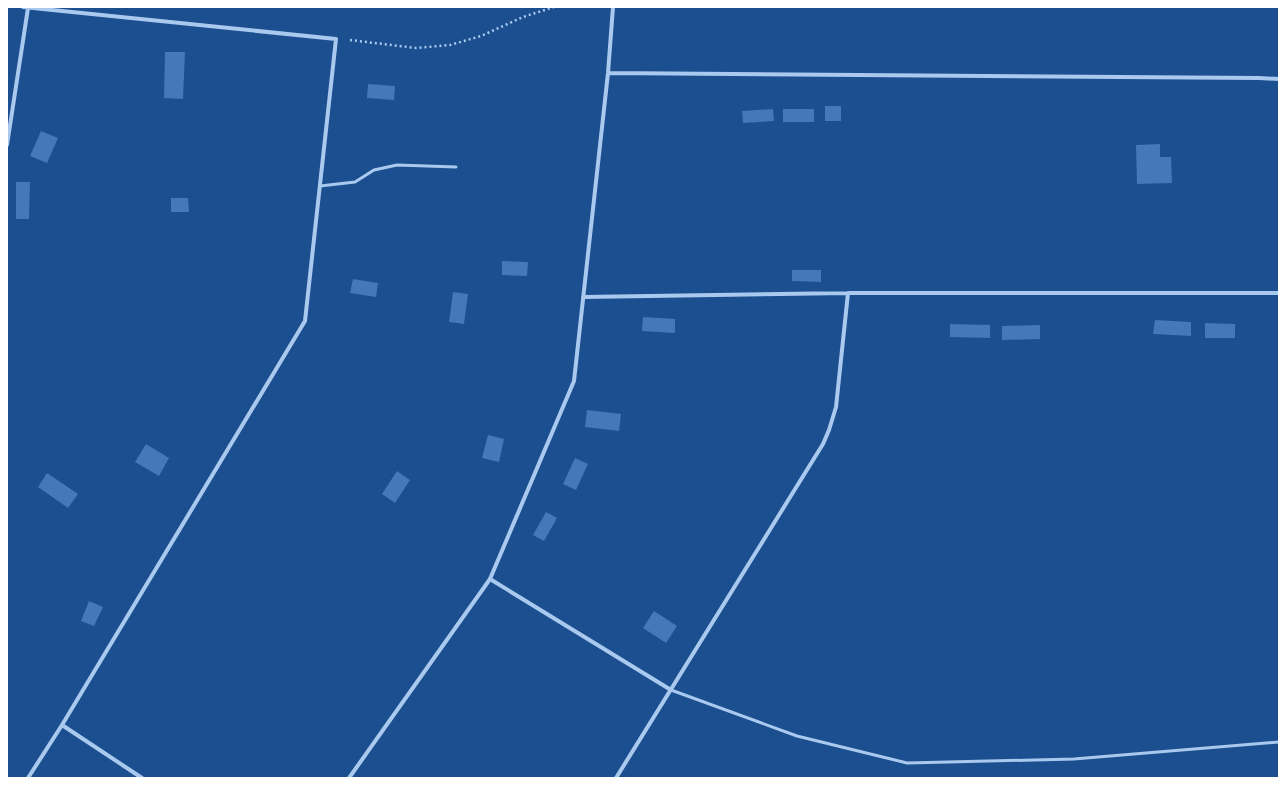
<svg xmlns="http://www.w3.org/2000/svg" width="1286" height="785" font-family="Ubuntu,sans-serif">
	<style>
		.building { fill: #4478b7 }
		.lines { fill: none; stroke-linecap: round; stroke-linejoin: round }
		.path { stroke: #a9c9ee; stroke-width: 2.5; stroke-dasharray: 2 3; stroke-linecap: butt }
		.service { stroke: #a9c9ee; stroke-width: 3 }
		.minor { stroke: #a9c9ee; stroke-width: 4 }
	</style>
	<rect width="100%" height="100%" fill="#1b4f8f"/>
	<path class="building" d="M165,52H185L183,99L164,98Z
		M368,84L395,86L394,100L367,98Z
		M825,106H841V121H825Z
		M773,109L774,121L743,123L742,111Z
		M783,109H814V122H783Z
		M41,131L58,138L47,163L30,156Z
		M1160,144V157H1171L1172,183L1137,184L1136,145Z
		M16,182H30L29,219H16Z
		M171,198H188L189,212H171Z
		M502,261L528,262L527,276L502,275Z
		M792,270H821V282L792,281Z
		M353,279L378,283L376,297L350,293Z
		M453,292L468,294L464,324L449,322Z
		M643,317L675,319V333L642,331Z
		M1155,320L1191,322V336L1153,334Z
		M1205,323L1235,324V338H1205Z
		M950,324L990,325V338L950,337Z
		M1040,325V339L1002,340V326Z
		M587,410L621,414L619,431L585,427Z
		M488,435L504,439L499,462L482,458Z
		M146,444L169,458L159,476L135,462Z
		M575,458L588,464L576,490L563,484Z
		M397,471L410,480L395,503L382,494Z
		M47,473L78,494L68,508L38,487Z
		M546,512L557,518L544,541L533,535Z
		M89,601L103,607L94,626L81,621Z
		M654,611L677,626L666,643L643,628Z"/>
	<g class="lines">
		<path class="path" d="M350,40L416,48L450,45L481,36L523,17L554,7"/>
		<path class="service" d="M320,186L355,182L374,170L397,165L456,167
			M671,690L797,736L907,763L1074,759L1279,742"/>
		<path class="minor" d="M23,7L336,39L305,321L62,725L28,778
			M608,73L1259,78L1279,79
			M7,145L28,8
			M583,297L848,293H1279
			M490,579L671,690
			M62,725L142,778
			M349,778L490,579L574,381L608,73L613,7
			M616,778L823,444L829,430L836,407L848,293"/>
	</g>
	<rect width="1286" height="785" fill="none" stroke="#ffffff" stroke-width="16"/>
</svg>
